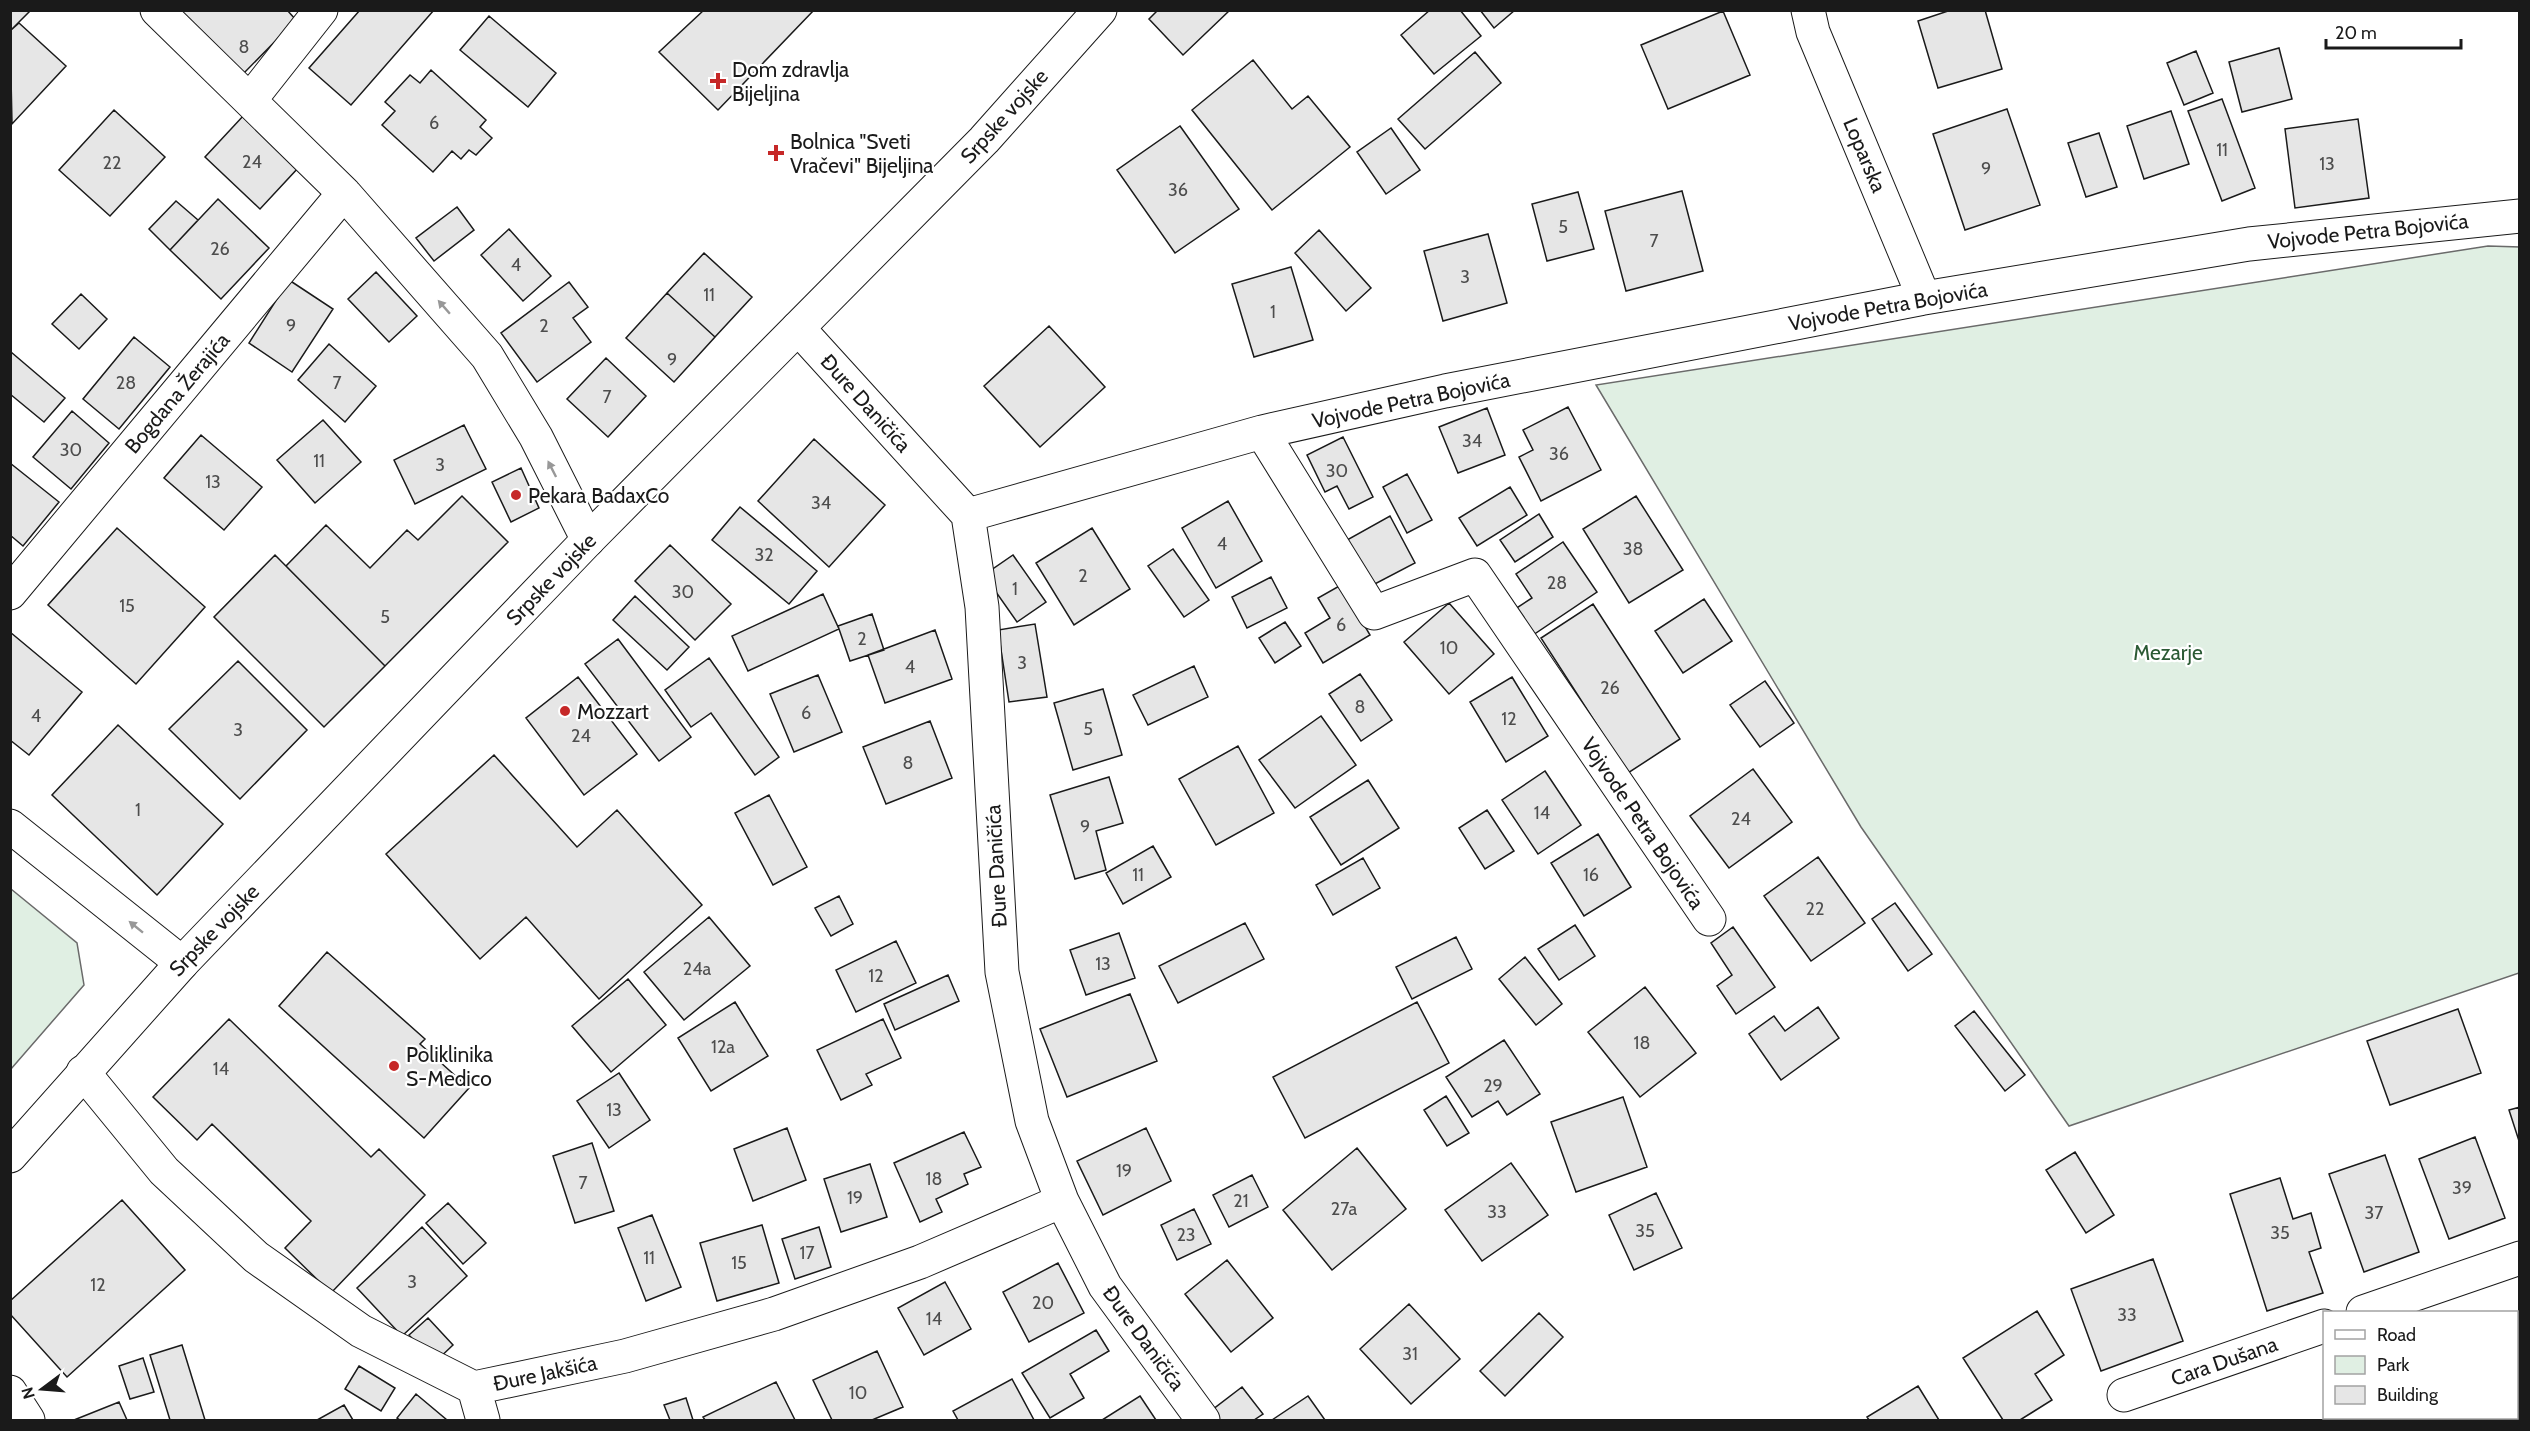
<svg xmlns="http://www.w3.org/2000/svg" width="2530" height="1431" font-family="Cabin,sans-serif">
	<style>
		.green { fill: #e0efe3; stroke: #6a6a6a; stroke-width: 1.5 }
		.building { fill: #e6e6e6; stroke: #1a1a1a; stroke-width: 1.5 }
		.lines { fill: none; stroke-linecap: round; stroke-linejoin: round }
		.minor-casing { stroke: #1a1a1a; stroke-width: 35 }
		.major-casing { stroke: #1a1a1a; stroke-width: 35 }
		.minor { stroke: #fff; stroke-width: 33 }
		.major { stroke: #fff; stroke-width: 33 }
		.oneway { fill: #989898 }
		.poi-dot { fill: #c62828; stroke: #fff; stroke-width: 2 }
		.labels { text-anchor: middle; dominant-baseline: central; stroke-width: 4.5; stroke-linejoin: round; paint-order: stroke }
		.number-label { font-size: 18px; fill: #4d4d4d }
		.poi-label { font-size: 21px; fill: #1a1a1a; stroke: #fff; text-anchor: start }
		.street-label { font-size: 21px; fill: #1a1a1a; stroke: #fff }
		.park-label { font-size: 21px; fill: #2b5a34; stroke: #fff }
	</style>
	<rect width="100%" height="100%" fill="#fff"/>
	<path class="green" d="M2488,246L2520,247L2519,973L2069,1126L1861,827L1596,385Z
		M11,889L77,943L84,985L11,1069Z"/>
	<path class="building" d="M10,10H31L10,31Z
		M180,10H287L296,20L244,73Z
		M360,10H434L351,105L309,68Z
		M704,10H814L718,110L659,52Z
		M1158,10H1230L1183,55L1149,19Z
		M1430,10H1460L1481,36L1434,74L1401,35Z
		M1480,10H1515L1494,28Z
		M1951,10H1985L2002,69L1938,88L1918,21Z
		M1723,11L1750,75L1668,109L1641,45Z
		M489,16L556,73L528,107L460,50Z
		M19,23L66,66L12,124L10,31Z
		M2279,48L2292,99L2242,112L2229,62Z
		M2196,51L2213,93L2184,105L2167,63Z
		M1475,52L1501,83L1425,149L1398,119Z
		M1253,60L1292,109L1308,96L1350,147L1272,210L1192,110Z
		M431,70L486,120L480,127L492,138L476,155L469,150L461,159L452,151L433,172L382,125L395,111L385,102L410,75L420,83Z
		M2222,99L2255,188L2222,201L2188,111Z
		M2007,109L2040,205L1965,230L1933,134Z
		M114,110L165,157L110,216L59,170Z
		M2171,111L2189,164L2144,179L2127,126Z
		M244,115L299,167L260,209L205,157Z
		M2358,119L2369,198L2295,208L2285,129Z
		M1180,126L1239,209L1175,253L1117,170Z
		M1391,128L1420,170L1386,194L1357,152Z
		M2099,133L2117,187L2086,197L2068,143Z
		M1682,191L1703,271L1626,291L1605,211Z
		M1578,192L1594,249L1547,261L1532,204Z
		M218,199L269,248L221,299L170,250Z
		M176,201L198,220L170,250L149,229Z
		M457,207L474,230L434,261L416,238Z
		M509,229L551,276L523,301L481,255Z
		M1319,230L1371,288L1346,311L1295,253Z
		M1488,234L1507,303L1443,321L1424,251Z
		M704,253L752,297L715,337L667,293Z
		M1291,267L1313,340L1254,357L1232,284Z
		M376,272L417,316L389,342L348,299Z
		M289,280L333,309L292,372L249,343Z
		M569,282L588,307L573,318L591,342L537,382L501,333Z
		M667,293L715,337L674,382L626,338Z
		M81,294L107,319L79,349L52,324Z
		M1049,326L1105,387L1040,447L984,386Z
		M134,337L170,367L119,429L83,399Z
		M329,344L376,386L345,422L298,380Z
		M11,352L65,398L44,422L10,394Z
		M606,358L646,396L608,437L567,399Z
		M1568,407L1601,470L1541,501L1519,457L1533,450L1523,430Z
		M1487,408L1505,455L1458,473L1439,427Z
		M72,411L109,443L71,489L33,457Z
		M323,420L361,462L315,503L277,460Z
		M464,425L486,469L415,504L394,460Z
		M201,435L262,487L224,530L164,478Z
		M1343,437L1373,497L1349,509L1337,486L1325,492L1307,455Z
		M814,439L885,505L829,567L758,501Z
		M10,463L59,502L23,546L10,535Z
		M521,468L539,508L511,522L492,482Z
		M1407,474L1432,520L1407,533L1383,487Z
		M1510,487L1527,515L1477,546L1459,518Z
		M462,496L508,542L385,666L286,566L326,525L370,568L407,530L418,540Z
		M1636,496L1683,570L1629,603L1583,529Z
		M1228,501L1262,561L1216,588L1182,528Z
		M740,507L817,571L789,604L712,540Z
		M1539,514L1553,537L1515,562L1500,540Z
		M1390,516L1415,563L1371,586L1347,540Z
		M117,528L205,607L136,684L48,605Z
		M1092,528L1130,589L1074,625L1036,563Z
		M1563,542L1597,592L1530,637L1512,611L1532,598L1516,574Z
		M670,545L731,604L695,640L635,581Z
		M1173,549L1209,600L1184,617L1148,566Z
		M275,555L385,666L324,727L214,617Z
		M1013,555L1046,602L1017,622L984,575Z
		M1271,577L1287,608L1247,628L1232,597Z
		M1341,585L1370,635L1323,663L1305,633L1330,618L1318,598Z
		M823,594L839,629L748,671L732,636Z
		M635,596L689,647L667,670L613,620Z
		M1704,599L1732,641L1683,673L1655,631Z
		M1449,603L1494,654L1449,694L1404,642Z
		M1593,604L1680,739L1628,773L1541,638Z
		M872,614L884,650L850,661L838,626Z
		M1285,622L1301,646L1275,663L1259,638Z
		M1035,624L1047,697L1009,702L998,630Z
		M935,630L952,679L885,703L868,655Z
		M10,632L82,692L29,755L10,740Z
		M618,639L691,737L659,761L585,664Z
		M709,658L779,757L755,775L711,713L691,727L665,690Z
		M238,661L307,730L240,799L169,729Z
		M1194,666L1208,697L1148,725L1133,695Z
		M1360,674L1392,720L1361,741L1329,694Z
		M818,675L842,732L794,752L770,694Z
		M578,677L637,754L584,795L526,718Z
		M1512,677L1548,736L1506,762L1470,702Z
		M1765,681L1794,723L1760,747L1730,705Z
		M1103,689L1122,755L1073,770L1054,703Z
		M1321,716L1356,765L1295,808L1259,760Z
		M930,721L952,778L886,804L863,747Z
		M118,725L223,824L157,895L52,795Z
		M1238,746L1274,813L1216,845L1179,779Z
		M494,755L577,847L617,810L702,905L599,999L526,917L480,959L386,854Z
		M1753,769L1792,822L1729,868L1690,816Z
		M1545,771L1581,825L1538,854L1502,800Z
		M1109,777L1123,823L1096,831L1106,870L1075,879L1050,795Z
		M1368,780L1399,828L1341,865L1310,817Z
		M769,795L807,867L773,885L735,813Z
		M1487,810L1514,851L1485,869L1459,828Z
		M1598,834L1631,887L1584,916L1551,863Z
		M1153,846L1171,877L1123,904L1106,873Z
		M1818,857L1865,923L1811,961L1764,896Z
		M1363,858L1380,888L1333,915L1316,885Z
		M839,896L853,924L831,936L815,908Z
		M1895,903L1932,954L1908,971L1872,919Z
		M709,917L750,966L684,1020L644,972Z
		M1245,923L1264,959L1178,1003L1159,966Z
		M1575,925L1595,956L1559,980L1538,949Z
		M1733,927L1775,987L1736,1014L1717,986L1732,975L1711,943Z
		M1119,933L1135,978L1086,995L1070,950Z
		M1456,937L1472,969L1412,999L1396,967Z
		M896,941L916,983L856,1012L836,970Z
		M327,952L425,1039L420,1044L469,1088L424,1138L279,1006Z
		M1525,957L1562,1004L1536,1025L1499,979Z
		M948,975L959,1001L895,1030L884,1004Z
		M628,979L666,1025L611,1072L572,1026Z
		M1645,987L1696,1053L1640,1097L1588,1032Z
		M1130,994L1157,1061L1067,1097L1040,1029Z
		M735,1002L768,1056L711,1091L678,1038Z
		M1417,1002L1449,1063L1305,1138L1273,1077Z
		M1818,1007L1839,1038L1781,1080L1749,1034L1774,1016L1785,1031Z
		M2458,1009L2481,1073L2390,1105L2367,1041Z
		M1974,1011L2025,1075L2005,1091L1955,1026Z
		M229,1019L371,1157L379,1149L425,1195L331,1293L285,1248L311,1221L212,1124L197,1140L153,1097Z
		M883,1019L901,1058L866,1074L872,1085L841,1100L817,1050Z
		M1504,1040L1540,1094L1507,1115L1498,1101L1472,1117L1446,1077Z
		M619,1073L650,1120L609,1148L577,1101Z
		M1446,1096L1469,1133L1447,1146L1424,1110Z
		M1623,1097L1647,1167L1576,1192L1551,1122Z
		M2520,1107V1144L2509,1110Z
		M787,1128L806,1180L753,1201L734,1149Z
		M1146,1128L1171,1181L1103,1215L1077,1161Z
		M964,1132L981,1167L964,1174L968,1184L936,1199L942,1212L920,1222L894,1163Z
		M2475,1137L2505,1218L2449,1239L2419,1159Z
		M592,1143L614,1211L575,1223L553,1156Z
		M1357,1148L1406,1209L1332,1270L1283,1210Z
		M2075,1152L2114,1215L2086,1233L2046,1170Z
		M2385,1155L2419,1252L2364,1272L2329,1174Z
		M1511,1163L1548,1215L1482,1261L1445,1210Z
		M870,1164L887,1217L841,1232L824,1179Z
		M1252,1175L1268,1207L1229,1227L1213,1195Z
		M2280,1178L2293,1219L2311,1213L2321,1248L2309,1252L2323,1293L2267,1311L2230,1194Z
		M1656,1193L1682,1248L1634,1270L1609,1215Z
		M122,1200L185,1270L67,1377L10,1314V1301Z
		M448,1203L486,1243L463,1264L426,1223Z
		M1194,1209L1211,1244L1177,1260L1161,1225Z
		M652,1215L681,1287L646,1301L618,1228Z
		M762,1225L779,1283L717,1301L700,1243Z
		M422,1227L467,1276L402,1336L357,1288Z
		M819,1227L831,1267L795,1279L782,1239Z
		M2153,1259L2183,1341L2101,1371L2071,1289Z
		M1227,1260L1273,1318L1231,1352L1185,1294Z
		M1058,1263L1084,1313L1029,1342L1003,1292Z
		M945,1282L971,1329L924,1355L898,1308Z
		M1409,1304L1460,1359L1411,1404L1360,1349Z
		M2037,1311L2064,1355L2035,1374L2052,1400L2020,1420H2003L1963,1358Z
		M1539,1313L1563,1337L1505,1396L1480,1371Z
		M428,1318L453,1345L434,1363L409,1335Z
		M1096,1330L1109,1351L1070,1374L1084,1398L1050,1418L1022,1373Z
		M2520,1344V1420H2485L2484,1418H2516V1345Z
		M182,1345L205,1420H170L150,1355Z
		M877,1351L903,1407L872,1420H832L813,1380Z
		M143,1358L154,1392L130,1399L119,1366Z
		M359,1366L395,1388L381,1411L345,1389Z
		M1012,1379L1034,1420H958L953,1411Z
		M776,1382L795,1420H705L703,1417Z
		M1918,1386L1939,1420H1869L1867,1417Z
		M1242,1387L1263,1414L1254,1420H1220L1212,1410Z
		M416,1394L447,1420H400L397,1418Z
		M1140,1396L1156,1420H1102Z
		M1308,1396L1325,1420H1272Z
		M686,1398L693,1420H670L664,1405Z
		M119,1402L127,1420H74Z
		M344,1405L353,1420H317Z"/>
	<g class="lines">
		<g class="minor-casing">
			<path id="minor" d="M157,10L344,193L487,356L536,437L588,540
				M1808,10L1813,32L1924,298
				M250,100L321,10
				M798,328L968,515L982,607L1002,972L1032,1121L1062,1201L1105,1286L1203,1420
				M1262,432L1374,613L1475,575L1709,919
				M968,515L1262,432L1445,391L1924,298L2249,244L2520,216
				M10,593L344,193
				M10,826L182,963
				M83,1072L164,1171L256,1257L361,1331L474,1388L625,1356L774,1314L920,1262L1062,1201
				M2363,1312L2520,1258
				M474,1388L483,1420
				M10,1392L28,1420
				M2124,1395L2324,1326"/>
		</g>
		<g class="major-casing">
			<path id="major" d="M10,1156L182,963L588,540L984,140L1100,10"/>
		</g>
		<use href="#minor" class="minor"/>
		<use href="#major" class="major"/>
	</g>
	<defs><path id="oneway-solid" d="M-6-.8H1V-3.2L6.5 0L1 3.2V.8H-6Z" transform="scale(1.5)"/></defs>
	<g class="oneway">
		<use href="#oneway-solid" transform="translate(444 307) rotate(-131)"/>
		<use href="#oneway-solid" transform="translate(552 469) rotate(-117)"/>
		<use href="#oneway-solid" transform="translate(136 927) rotate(-141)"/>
	</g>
	<g class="poi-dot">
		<path d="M715 72h6v6h6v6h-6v6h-6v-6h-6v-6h6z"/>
		<path d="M773 144h6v6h6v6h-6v6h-6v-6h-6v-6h6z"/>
		<circle cx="516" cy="495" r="6"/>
		<circle cx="565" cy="711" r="6"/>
		<circle cx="394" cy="1066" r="6"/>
	</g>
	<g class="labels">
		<g class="number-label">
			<text x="244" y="47">8</text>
			<text x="434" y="123">6</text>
			<text x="2222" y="150">11</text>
			<text x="252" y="162">24</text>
			<text x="112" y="163">22</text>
			<text x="2327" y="164">13</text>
			<text x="1986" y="169">9</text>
			<text x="1178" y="190">36</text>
			<text x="1563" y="227">5</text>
			<text x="1654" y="241">7</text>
			<text x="220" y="249">26</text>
			<text x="516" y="265">4</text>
			<text x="1465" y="277">3</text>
			<text x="709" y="295">11</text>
			<text x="1273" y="312">1</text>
			<text x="291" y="326">9</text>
			<text x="544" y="326">2</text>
			<text x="672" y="360">9</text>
			<text x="126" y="383">28</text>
			<text x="337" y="383">7</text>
			<text x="607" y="397">7</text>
			<text x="1472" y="441">34</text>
			<text x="71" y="450">30</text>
			<text x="1559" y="454">36</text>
			<text x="319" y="461">11</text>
			<text x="440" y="465">3</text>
			<text x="1337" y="471">30</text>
			<text x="213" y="482">13</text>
			<text x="821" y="503">34</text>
			<text x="1222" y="544">4</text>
			<text x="1633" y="549">38</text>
			<text x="764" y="555">32</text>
			<text x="1083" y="576">2</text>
			<text x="1557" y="583">28</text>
			<text x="1015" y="589">1</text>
			<text x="683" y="592">30</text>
			<text x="127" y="606">15</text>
			<text x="385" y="617">5</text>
			<text x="1341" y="625">6</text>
			<text x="862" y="639">2</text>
			<text x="1449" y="648">10</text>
			<text x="1022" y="663">3</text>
			<text x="910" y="667">4</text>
			<text x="1610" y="688">26</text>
			<text x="1360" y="707">8</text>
			<text x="806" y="713">6</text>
			<text x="36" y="716">4</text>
			<text x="1509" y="719">12</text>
			<text x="1088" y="729">5</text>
			<text x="238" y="730">3</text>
			<text x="581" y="736">24</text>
			<text x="908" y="763">8</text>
			<text x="138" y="810">1</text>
			<text x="1542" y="813">14</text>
			<text x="1741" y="819">24</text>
			<text x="1085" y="827">9</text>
			<text x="1138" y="875">11</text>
			<text x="1591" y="875">16</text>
			<text x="1815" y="909">22</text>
			<text x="1103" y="964">13</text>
			<text x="697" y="969">24a</text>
			<text x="876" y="976">12</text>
			<text x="1642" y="1043">18</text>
			<text x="723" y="1047">12a</text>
			<text x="221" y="1069">14</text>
			<text x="1493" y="1086">29</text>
			<text x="614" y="1110">13</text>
			<text x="1124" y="1171">19</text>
			<text x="934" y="1179">18</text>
			<text x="583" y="1183">7</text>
			<text x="2462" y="1188">39</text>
			<text x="855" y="1198">19</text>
			<text x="1241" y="1201">21</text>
			<text x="1344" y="1209">27a</text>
			<text x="1497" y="1212">33</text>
			<text x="2374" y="1213">37</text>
			<text x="1645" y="1231">35</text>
			<text x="2280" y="1233">35</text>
			<text x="1186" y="1235">23</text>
			<text x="807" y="1253">17</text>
			<text x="649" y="1258">11</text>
			<text x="739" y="1263">15</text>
			<text x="412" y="1282">3</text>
			<text x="98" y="1285">12</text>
			<text x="1043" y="1303">20</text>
			<text x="2127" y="1315">33</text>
			<text x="934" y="1319">14</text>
			<text x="1410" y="1354">31</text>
			<text x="858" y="1393">10</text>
		</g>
		<g class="poi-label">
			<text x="732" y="69">Dom zdravlja<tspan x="732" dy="24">Bijeljina</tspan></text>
			<text x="790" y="141">Bolnica "Sveti<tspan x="790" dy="24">Vračevi" Bijeljina</tspan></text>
			<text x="528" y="495">Pekara BadaxCo</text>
			<text x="577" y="711">Mozzart</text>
			<text x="406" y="1054">Poliklinika<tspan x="406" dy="24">S-Medico</tspan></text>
		</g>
		<g class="street-label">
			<text transform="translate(1004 116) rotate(-48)">Srpske vojske</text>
			<text transform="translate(1865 155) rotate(67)">Loparska</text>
			<text transform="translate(2368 231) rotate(-6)">Vojvode Petra Bojovića</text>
			<text transform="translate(1888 306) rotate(-10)">Vojvode Petra Bojovića</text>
			<text transform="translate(177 393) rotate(-50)">Bogdana Žerajića</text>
			<text transform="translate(1411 400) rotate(-12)">Vojvode Petra Bojovića</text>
			<text transform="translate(866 403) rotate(48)">Đure Daničića</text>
			<text transform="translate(551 579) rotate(-46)">Srpske vojske</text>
			<text transform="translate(1643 823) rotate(56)">Vojvode Petra Bojovića</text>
			<text transform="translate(996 866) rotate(-93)">Đure Daničića</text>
			<text transform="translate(214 930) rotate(-46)">Srpske vojske</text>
			<text transform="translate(1144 1338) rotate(54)">Đure Daničića</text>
			<text transform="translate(2224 1361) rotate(-19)">Cara Dušana</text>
			<text transform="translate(545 1373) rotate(-12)">Đure Jakšića</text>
		</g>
		<g class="park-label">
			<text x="2168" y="652">Mezarje</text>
		</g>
	</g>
	<rect width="2530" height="1431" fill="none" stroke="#1a1a1a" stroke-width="24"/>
	<rect x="2323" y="1311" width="195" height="108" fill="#ffffff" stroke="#a3a3a3" stroke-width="1.5"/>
	<rect x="2335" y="1330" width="30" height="9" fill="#ffffff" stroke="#a3a3a3" stroke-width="1.5"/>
	<text x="2377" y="1341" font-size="18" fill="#1a1a1a">Road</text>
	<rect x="2335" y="1356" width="30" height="18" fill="#e0efe3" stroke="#a3a3a3" stroke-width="1.5"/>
	<text x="2377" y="1371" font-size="18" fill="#1a1a1a">Park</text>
	<rect x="2335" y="1386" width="30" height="18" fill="#e6e6e6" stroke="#a3a3a3" stroke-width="1.5"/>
	<text x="2377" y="1401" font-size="18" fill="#1a1a1a">Building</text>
	<g transform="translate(42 1389) rotate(254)" stroke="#ffffff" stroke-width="4.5" paint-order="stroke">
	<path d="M0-4.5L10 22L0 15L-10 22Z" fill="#1a1a1a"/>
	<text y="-9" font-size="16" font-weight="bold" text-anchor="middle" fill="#1a1a1a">N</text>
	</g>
	<path d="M2326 39v9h135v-9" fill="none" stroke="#1a1a1a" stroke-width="3"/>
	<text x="2335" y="39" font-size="18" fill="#1a1a1a" stroke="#ffffff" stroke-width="4.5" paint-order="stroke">20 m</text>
</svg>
